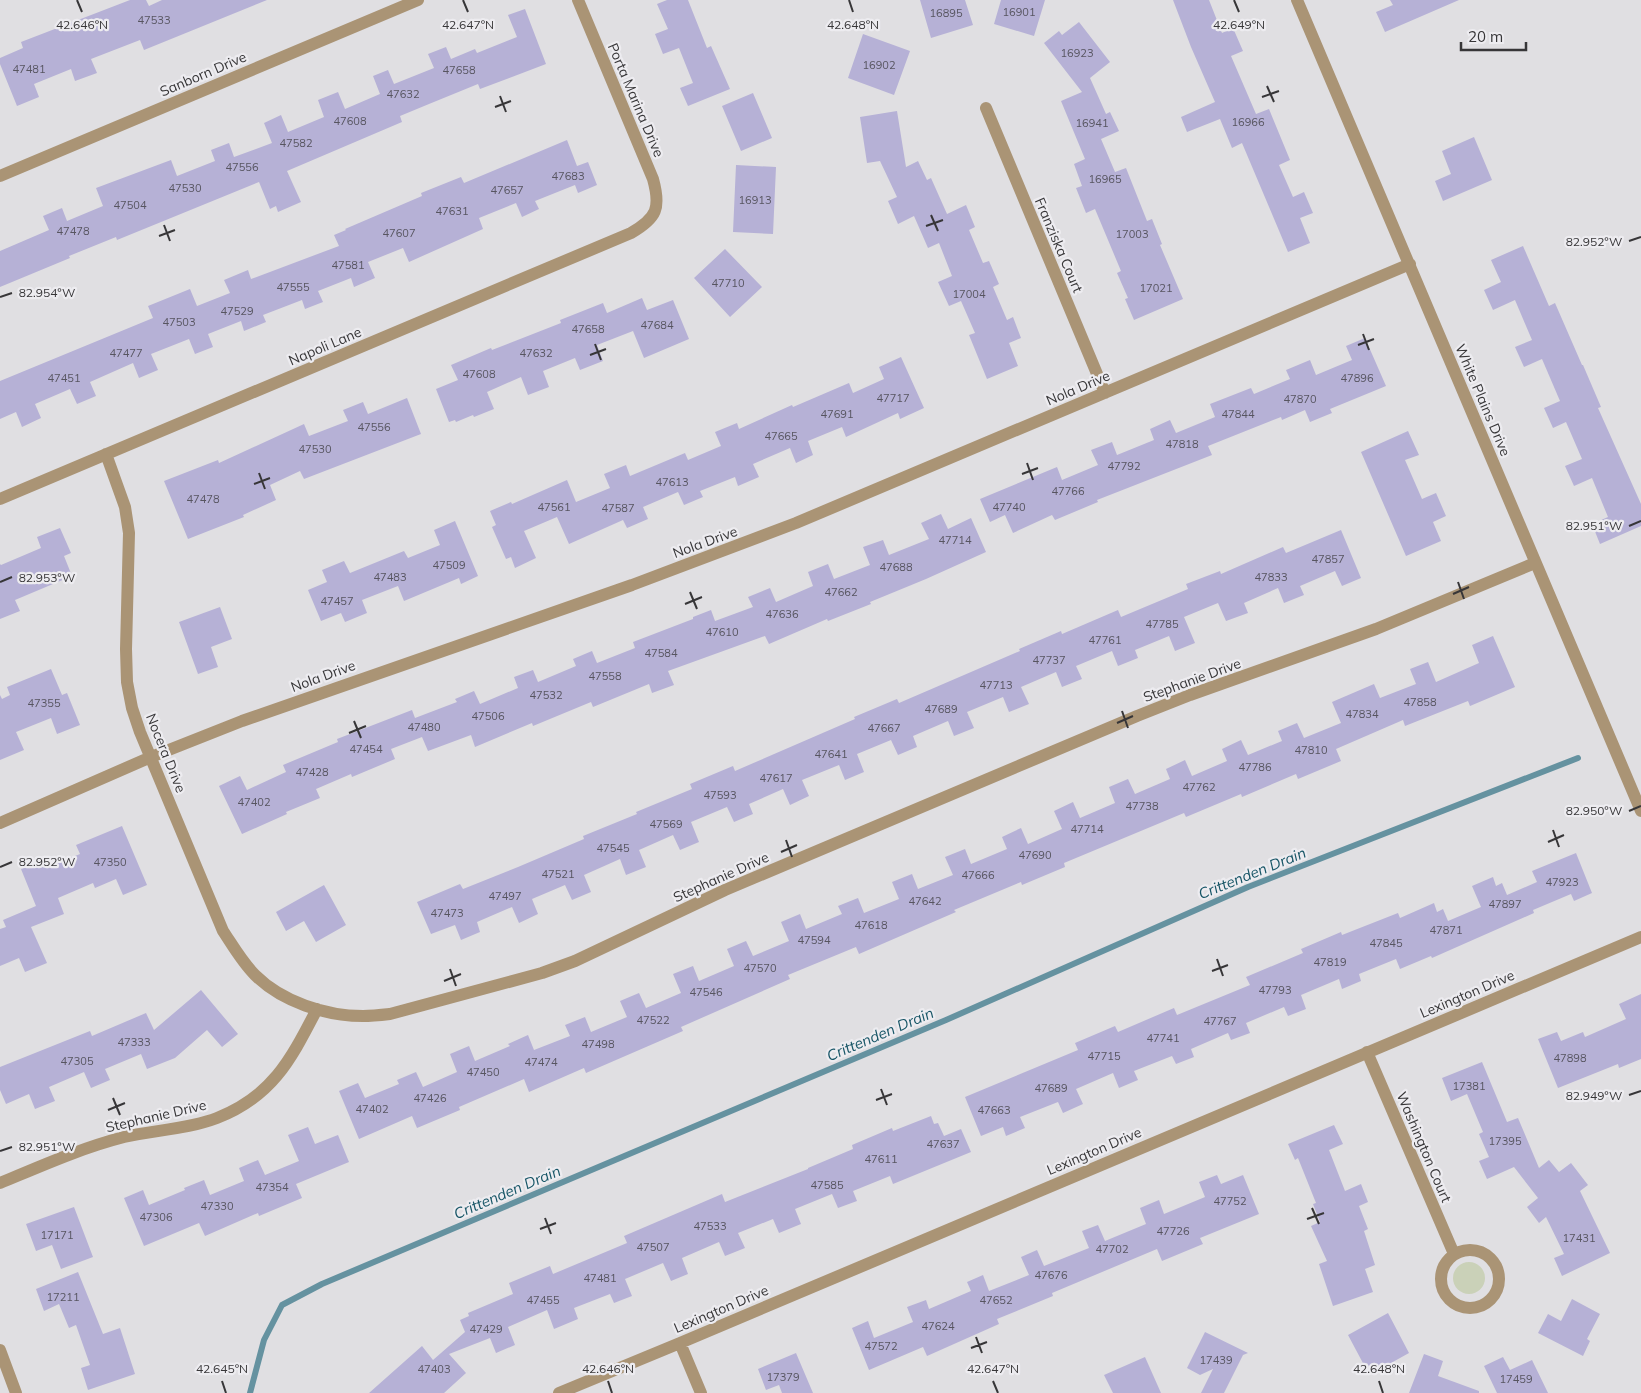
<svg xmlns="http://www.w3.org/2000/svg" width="1641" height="1393" font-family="Mulish,sans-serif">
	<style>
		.green { fill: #cad1b8 }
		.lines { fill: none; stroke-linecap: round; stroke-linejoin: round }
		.stream { stroke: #6592a0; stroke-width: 6 }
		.building { fill: #b6b1d6 }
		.street { stroke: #aa9475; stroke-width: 12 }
		.ticks { fill: none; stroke: #373638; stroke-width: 2 }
		.labels { text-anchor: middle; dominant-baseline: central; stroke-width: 4.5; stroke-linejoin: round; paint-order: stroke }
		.number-label { font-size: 11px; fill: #575560 }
		.street-label { font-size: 14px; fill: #373638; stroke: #edecf0 }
		.water-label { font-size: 15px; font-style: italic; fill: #175566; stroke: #edecf0 }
		.ticks-label { font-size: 12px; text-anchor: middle; fill: #373638; stroke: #edecf0; stroke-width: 4.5; stroke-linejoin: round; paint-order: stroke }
	</style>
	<rect width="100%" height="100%" fill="#e0dfe2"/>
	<path class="green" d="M1453 1278a16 16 0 1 1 32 0a16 16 0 1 1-32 0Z"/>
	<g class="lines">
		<path class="stream" d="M250,1393L264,1340L282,1305L322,1284L946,1020L1248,887L1578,758"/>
	</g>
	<path class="building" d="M130,0H146L149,6L162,0H267L144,50L140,40L91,59L97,73L75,81L71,69L34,84L39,97L17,106L0,64V58L23,48L21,42Z
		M667,0H688L707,48L711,46L730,89L688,106L680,88L693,83L679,48L663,54L655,34L668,29L657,4Z
		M920,0H965L973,25L931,38Z
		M1001,0H1045L1034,36L994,24Z
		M1173,0H1209L1222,33L1233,28L1243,51L1231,56L1256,114L1269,109L1290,160L1279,165L1293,197L1304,192L1313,213L1300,218L1310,243L1288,252L1242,143L1232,148L1220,119L1187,132L1181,117L1215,102L1191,47Z
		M1390,0H1459L1385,32L1376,12L1393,5Z
		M525,9L546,64L480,89L478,84L429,104L400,116L402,122L287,171L301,202L278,212L276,206L270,209L259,182L117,240L116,237L69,256L70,258L0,287V251L49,230L43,216L62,208L67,221L103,206L96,188L171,160L177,176L215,161L211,150L229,143L234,157L272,143L264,123L281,115L288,132L324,117L318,100L338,92L345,109L380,94L373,76L388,70L394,84L434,68L428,54L446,47L451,59L475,49L477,53L517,37L508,15Z
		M1079,22L1110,62L1090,78L1106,114L1110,112L1119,131L1101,139L1115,172L1126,168L1147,221L1152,219L1162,244L1160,245L1183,299L1134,320L1125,299L1128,298L1117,273L1121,271L1095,209L1086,213L1076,188L1082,186L1074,164L1085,159L1061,101L1082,92L1044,43L1059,31L1062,35Z
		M863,34L910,51L894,95L848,78Z
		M753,93L772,138L741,151L722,106Z
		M897,111L906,167L918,161L927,180L931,178L947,214L966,205L975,227L969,230L983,263L989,261L999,284L993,287L1007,320L1013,317L1021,338L1009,343L1018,366L987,379L969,335L975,333L961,301L949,306L938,282L952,276L939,243L928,248L914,216L898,224L888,201L897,197L880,161L867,163L860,117Z
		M1474,137L1492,180L1443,201L1435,181L1451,174L1442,151Z
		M567,140L577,166L588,162L597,185L578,193L575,185L535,201L539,209L522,217L516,203L479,218L483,229L409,262L403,248L368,262L375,278L354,287L351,278L318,291L323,302L305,309L302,300L263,315L266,322L244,331L241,321L208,334L213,347L195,354L189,339L151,354L158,370L139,378L133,363L90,382L96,396L77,404L70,389L35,404L41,418L22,427L16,412L0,419V381L153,318L148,306L190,289L197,306L230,293L224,280L248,270L251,279L339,246L334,235L346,230L345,229L422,196L421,193L461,177L464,183Z
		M736,165L776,167L773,234L733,232Z
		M1523,246L1549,306L1555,303L1582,365H1583L1601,407L1598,408L1641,504V526L1600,544L1592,524L1608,517L1592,478L1574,486L1565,466L1582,459L1566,422L1553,428L1544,408L1560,401L1542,359L1524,367L1515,347L1532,340L1515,300L1493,310L1484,290L1501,282L1491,260Z
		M725,249L762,287L730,317L694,278Z
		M642,298L647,310L673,300L689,339L644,358L633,331L597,345L603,361L580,370L575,358L543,371L549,387L528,395L521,377L487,392L494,409L474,417L473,415L456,422L455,420L449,422L436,389L458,380L451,365L491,348L492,350L561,323L560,320L603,303L607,313Z
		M1365,338L1386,386L1330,409L1332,413L1310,422L1305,410L1282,420L1281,417L1208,446L1212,455L1097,500L1098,502L1055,520L1052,515L1013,533L1005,515L990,522L980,499L1057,467L1062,480L1098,465L1091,450L1112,442L1117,455L1154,440L1150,429L1170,420L1176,433L1215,417L1210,404L1251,388L1254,394L1290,379L1286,370L1310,360L1316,375L1352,360L1346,346Z
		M901,357L924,408L900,419L898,413L846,437L842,427L808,441L813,455L796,463L790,448L753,464L759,477L738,486L735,477L700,491L703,497L684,505L678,492L643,507L648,519L627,528L623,520L569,544L557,517L524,531L536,558L515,568L511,557L506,559L492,527L496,525L490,511L511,502L512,504L567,480L576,502L610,488L604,474L626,465L630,476L685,453L688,460L721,446L715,432L737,423L739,429L792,405L793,407L849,383L853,393L884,379L879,367Z
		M407,398L421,434L304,479L300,471L270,485L276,500L243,515L244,517L188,539L164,481L218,460L219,463L304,424L309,436L348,421L343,410L363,402L368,414Z
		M1408,431L1419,455L1405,460L1422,499L1436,493L1446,516L1433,522L1441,541L1406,556L1361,452Z
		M941,514L948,529L971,518L986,552L926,579L870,602L871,604L828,621L827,619L769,644L765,636L668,671L674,685L652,693L649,684L593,707L591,702L533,726L532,723L475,747L471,735L428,751L422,737L391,749L395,759L352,777L351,774L316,789L320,798L286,812L287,814L242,834L219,786L240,776L247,790L286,772L283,765L338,742L337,739L412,710L415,718L457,702L455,699L474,691L480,704L518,688L514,677L533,670L538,682L576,666L573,659L592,651L597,663L635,648L633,642L693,619V617L711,610L715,621L753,607L748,597L770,588L776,602L813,586L808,572L828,564L834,579L870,565L863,547L883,540L889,555L929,539L921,523Z
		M455,521L478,576L461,584L459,578L404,601L398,586L362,600L367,613L345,622L341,613L321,621L308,590L327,582L322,570L344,561L350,573L404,551L408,558L440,545L434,530Z
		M60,528L71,553L64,556L72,576L15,600L20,611L0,619V564L1,565L41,548L37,537Z
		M1341,530L1361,578L1342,586L1335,571L1300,586L1304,595L1284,603L1278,588L1244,603L1248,613L1226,621L1218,603L1184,617L1195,643L1175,651L1169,636L1135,650L1138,658L1118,666L1112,651L1076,666L1082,679L1062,687L1056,672L1021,687L1029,704L1009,712L1003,697L967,712L974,728L954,736L948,721L913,736L917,747L898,755L891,740L857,754L864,772L845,780L839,765L802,780L809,796L790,805L783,789L749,804L753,814L734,822L727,807L691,822L699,842L680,850L673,835L639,850L646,867L626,875L620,859L584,875L591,892L572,900L565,885L532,899L538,914L519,923L512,907L477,922L480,932L461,940L455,925L431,934L417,902L460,884L463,889L518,867L584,839L583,836L637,814L636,812L692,789L690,784L733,766L735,771L855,719L854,717L897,699L899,703L1020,651L1019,649L1061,631L1062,634L1118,610L1121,617L1188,589L1186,584L1220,571L1221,574L1283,547L1286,553Z
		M220,607L232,639L211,647L218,667L198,674L179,622Z
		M1493,636L1515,687L1470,706L1468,701L1405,726L1403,720L1336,749L1341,761L1298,779L1296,774L1242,797L1241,794L1186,817L1184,813L1064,863L1065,867L1022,885L1021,882L954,910L956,912L859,954L856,947L788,975L790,979L681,1027L683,1031L586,1073L584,1068L529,1092L524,1079L459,1107L460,1110L417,1128L412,1116L359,1139L339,1091L358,1083L365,1098L399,1084L397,1080L416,1072L423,1087L457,1072L450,1054L469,1046L475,1061L510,1046L508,1044L528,1035L534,1050L570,1036L565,1025L585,1017L591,1032L627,1017L620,1001L639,993L646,1008L681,993L673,974L693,966L699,981L734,966L727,949L746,941L753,956L789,941L781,922L800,914L806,929L842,914L838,906L858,898L864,913L899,899L892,882L912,874L918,889L953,875L945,857L965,849L971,864L1007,849L1002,837L1021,828L1028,844L1062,829L1054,811L1073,802L1080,818L1115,803L1109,787L1128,779L1135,794L1170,779L1166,769L1185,760L1192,776L1227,761L1222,749L1241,740L1248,755L1282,741L1278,731L1297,723L1304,738L1341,723L1332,702L1374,684L1380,698L1416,684L1410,669L1428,662L1436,682L1479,663L1472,645Z
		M51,669L62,695L67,693L80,725L57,734L51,718L16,732L24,750L0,760V695L2,699L10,695L7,687Z
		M122,826L147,885L123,895L116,879L95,888L93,883L58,898L64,914L31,927L47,963L25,972L19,958L0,966V929L6,927L3,920L36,906L21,869L43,860L46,868L80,854L76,845Z
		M1576,853L1592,893L1574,901L1571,894L1533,910L1534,913L1475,939L1432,958L1431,956L1400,969L1396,959L1359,974L1361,981L1342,989L1339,979L1301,995L1306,1009L1288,1016L1284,1007L1246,1023L1250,1033L1231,1040L1228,1033L1191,1049L1194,1057L1176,1064L1172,1056L1134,1071L1138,1080L1119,1088L1113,1073L1076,1089L1083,1104L1063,1113L1058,1102L1020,1117L1025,1128L1006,1136L1003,1127L981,1136L965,1097L1078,1050L1075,1043L1115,1026L1118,1032L1174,1008L1177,1015L1250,985L1246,977L1303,953L1301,949L1341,932L1342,935L1398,913L1400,918L1434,903L1437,912L1443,909L1448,921L1481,907L1472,886L1493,877L1496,886L1502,883L1507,895L1537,882L1532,871Z
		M324,885L346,925L316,942L304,921L286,931L276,912Z
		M201,990L238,1034L222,1047L207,1030L175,1058L147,1069L141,1054L105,1069L110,1080L91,1088L84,1072L49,1087L55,1101L35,1109L29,1094L6,1104L0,1090V1067L90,1031L92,1036L146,1013L154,1030Z
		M1641,994V1059L1619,1068L1618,1064L1558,1088L1538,1039L1557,1032L1561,1041L1583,1032L1585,1037L1626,1019L1619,1004Z
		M1482,1062L1507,1122L1518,1118L1539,1168L1549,1160L1559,1172L1571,1163L1588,1185L1580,1191L1610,1253L1562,1276L1554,1258L1564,1254L1546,1217L1539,1223L1527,1207L1538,1198L1514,1167L1487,1179L1479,1161L1489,1157L1479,1134L1483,1132L1467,1094L1451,1101L1442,1078Z
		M931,1116L934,1124L938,1123L944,1136L961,1129L971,1152L893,1184L890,1176L853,1191L857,1201L838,1208L832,1194L795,1209L801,1224L779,1233L773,1219L738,1233L745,1248L725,1256L719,1242L682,1258L688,1274L671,1281L663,1263L625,1279L632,1296L614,1303L610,1294L574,1308L578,1319L554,1329L547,1310L508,1327L515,1345L496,1353L490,1338L449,1354L466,1373L444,1393H369L422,1346L433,1360L465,1332L460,1320L469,1316L468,1313L513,1294L509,1283L550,1266L553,1274L627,1243L624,1236L722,1194L725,1202L808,1169V1168L853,1149L852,1145L892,1128L893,1131Z
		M1334,1125L1343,1144L1329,1150L1345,1191L1361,1184L1368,1202L1359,1206L1368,1229L1364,1231L1375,1265L1365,1269L1373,1292L1333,1306L1319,1264L1327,1261L1311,1226L1320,1222L1313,1204L1316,1203L1298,1158L1295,1160L1288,1144Z
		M308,1127L315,1144L338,1135L349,1162L296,1184L302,1198L259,1216L258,1213L205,1236L199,1223L144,1246L124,1198L143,1190L149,1205L185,1190L184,1188L204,1180L210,1195L244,1181L239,1168L258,1160L265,1175L299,1161L288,1135Z
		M1217,1175L1221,1184L1243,1175L1259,1214L1200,1238L1203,1244L1162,1261L1157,1249L1052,1293L1053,1296L997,1319L999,1324L927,1356L923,1347L869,1370L852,1328L868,1321L874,1338L913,1322L907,1307L926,1300L929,1309L971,1291L967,1282L983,1275L989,1291L1029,1275L1021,1257L1037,1250L1044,1266L1089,1248L1082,1231L1098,1225L1105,1241L1146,1224L1140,1208L1159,1200L1164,1214L1205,1197L1199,1182Z
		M74,1207L93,1257L61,1269L52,1245L36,1251L26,1224Z
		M78,1272L103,1334L120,1328L135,1374L88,1390L81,1368L90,1365L76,1325L69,1328L59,1304L44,1311L36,1289Z
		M1572,1299L1600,1314L1587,1339L1590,1341L1583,1356L1538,1333L1548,1314L1561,1321Z
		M1388,1313L1409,1353L1373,1373L1367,1363L1364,1365L1348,1335Z
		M1205,1332L1248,1353L1243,1355L1224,1393H1201L1213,1369L1200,1375L1187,1368Z
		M796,1353L813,1393H782L779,1385L766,1390L758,1369Z
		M1424,1354L1443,1361L1438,1376L1479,1391V1393H1409Z
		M1145,1357L1161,1393H1113L1104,1375Z
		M1503,1357L1510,1370L1532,1360L1548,1393H1497L1484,1366Z"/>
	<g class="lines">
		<path class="street" d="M1297,0L1641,811
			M986,108L1105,393
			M0,176L418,0
			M106,454L125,507L129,533L126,649L127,682L132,708L140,732L223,931C233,946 242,962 255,975C282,1002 326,1016 363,1016C372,1016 381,1015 390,1014L542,973L575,961L725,890L1137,716L1190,695L1376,629L1535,563
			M0,499L631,233C657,218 661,208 653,179L578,0
			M0,823L151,757L242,721L632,585L796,523L1410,264
			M1367,1052L1454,1254
			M0,1183C41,1166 81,1148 124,1137C155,1130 188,1129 217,1118C273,1096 291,1059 317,1009
			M1441 1279a29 29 0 1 1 58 0a29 29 0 1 1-58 0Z
			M680,1343L701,1393
			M0,1350L16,1393
			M559,1393L680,1343L1641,937"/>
	</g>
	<path class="ticks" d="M77,0L82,12M463,0L468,12M849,0L853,12M1234,0L1239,12M1267,86L1274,102M500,96L506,112M1262,97L1279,91M495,107L511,101M931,215L938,231M164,225L170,241M926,226L943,220M159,236L175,230M1629,241L1641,237M0,297L12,293M1363,334L1369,350M595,344L601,360M1358,345L1374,339M590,355L606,349M1027,463L1033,480M259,473L265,489M1022,474L1038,468M254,484L270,478M1629,526L1641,521M0,582L12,577M1458,582L1464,599M690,592L697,609M1453,594L1469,587M685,604L702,597M1122,711L1128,728M354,721L361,738M1117,723L1133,716M349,733L366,726M1629,811L1641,806M1553,830L1559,847M786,840L792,857M1548,842L1564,835M781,852L797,845M0,867L12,862M1217,959L1223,976M450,969L456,986M1212,971L1228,965M444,981L461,974M881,1089L887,1105M1629,1095L1641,1091M113,1098L120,1115M876,1100L892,1094M108,1110L125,1103M0,1151L12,1147M1312,1208L1319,1224M545,1218L551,1234M1307,1219L1324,1213M540,1229L556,1223M976,1337L982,1353M971,1348L987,1342M222,1381L226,1393M608,1381L612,1393M993,1381L998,1393M1379,1381L1383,1393"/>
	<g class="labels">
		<g class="number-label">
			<text x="1019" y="12">16901</text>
			<text x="946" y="13">16895</text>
			<text x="154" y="20">47533</text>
			<text x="1077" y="53">16923</text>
			<text x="879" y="65">16902</text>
			<text x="29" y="69">47481</text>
			<text x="459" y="70">47658</text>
			<text x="403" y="94">47632</text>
			<text x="350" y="121">47608</text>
			<text x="1248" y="122">16966</text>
			<text x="1092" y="123">16941</text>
			<text x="296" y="143">47582</text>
			<text x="242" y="167">47556</text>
			<text x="568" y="176">47683</text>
			<text x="1105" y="179">16965</text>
			<text x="185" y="188">47530</text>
			<text x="507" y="190">47657</text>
			<text x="755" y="200">16913</text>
			<text x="130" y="205">47504</text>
			<text x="452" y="211">47631</text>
			<text x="73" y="231">47478</text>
			<text x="399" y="233">47607</text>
			<text x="1132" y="234">17003</text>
			<text x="348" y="265">47581</text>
			<text x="728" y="283">47710</text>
			<text x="293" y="287">47555</text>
			<text x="1156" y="288">17021</text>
			<text x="969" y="294">17004</text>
			<text x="237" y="311">47529</text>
			<text x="179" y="322">47503</text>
			<text x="657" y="325">47684</text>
			<text x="588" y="329">47658</text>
			<text x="126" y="353">47477</text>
			<text x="536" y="353">47632</text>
			<text x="479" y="374">47608</text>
			<text x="64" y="378">47451</text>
			<text x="1357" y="378">47896</text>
			<text x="893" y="398">47717</text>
			<text x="1300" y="399">47870</text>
			<text x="837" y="414">47691</text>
			<text x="1238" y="414">47844</text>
			<text x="374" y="427">47556</text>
			<text x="781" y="436">47665</text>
			<text x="1182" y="444">47818</text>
			<text x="315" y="449">47530</text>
			<text x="1124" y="466">47792</text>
			<text x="672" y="482">47613</text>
			<text x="1068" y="491">47766</text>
			<text x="203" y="499">47478</text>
			<text x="554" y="507">47561</text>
			<text x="1009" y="507">47740</text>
			<text x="618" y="508">47587</text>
			<text x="955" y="540">47714</text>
			<text x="1328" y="559">47857</text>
			<text x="449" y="565">47509</text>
			<text x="896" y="567">47688</text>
			<text x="390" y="577">47483</text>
			<text x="1271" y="577">47833</text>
			<text x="841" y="592">47662</text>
			<text x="337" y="601">47457</text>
			<text x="782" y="614">47636</text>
			<text x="1162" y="624">47785</text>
			<text x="722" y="632">47610</text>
			<text x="1105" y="640">47761</text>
			<text x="661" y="653">47584</text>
			<text x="1049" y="660">47737</text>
			<text x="605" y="676">47558</text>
			<text x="996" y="685">47713</text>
			<text x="546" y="695">47532</text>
			<text x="1420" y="702">47858</text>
			<text x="44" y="703">47355</text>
			<text x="941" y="709">47689</text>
			<text x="1362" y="714">47834</text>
			<text x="488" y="716">47506</text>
			<text x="424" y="727">47480</text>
			<text x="884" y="728">47667</text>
			<text x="366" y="749">47454</text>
			<text x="1311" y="750">47810</text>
			<text x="831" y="754">47641</text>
			<text x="1255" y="767">47786</text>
			<text x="312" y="772">47428</text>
			<text x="776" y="778">47617</text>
			<text x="1199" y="787">47762</text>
			<text x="720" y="795">47593</text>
			<text x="254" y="802">47402</text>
			<text x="1142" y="806">47738</text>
			<text x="666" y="824">47569</text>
			<text x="1087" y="829">47714</text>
			<text x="613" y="848">47545</text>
			<text x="1035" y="855">47690</text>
			<text x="110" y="862">47350</text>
			<text x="558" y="874">47521</text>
			<text x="978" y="875">47666</text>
			<text x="1562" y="882">47923</text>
			<text x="505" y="896">47497</text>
			<text x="925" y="901">47642</text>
			<text x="1505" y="904">47897</text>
			<text x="447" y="913">47473</text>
			<text x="871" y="925">47618</text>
			<text x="1446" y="930">47871</text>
			<text x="814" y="940">47594</text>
			<text x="1386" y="943">47845</text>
			<text x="1330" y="962">47819</text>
			<text x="760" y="968">47570</text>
			<text x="1275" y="990">47793</text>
			<text x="706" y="992">47546</text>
			<text x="653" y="1020">47522</text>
			<text x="1220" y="1021">47767</text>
			<text x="1163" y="1038">47741</text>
			<text x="134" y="1042">47333</text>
			<text x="598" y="1044">47498</text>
			<text x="1104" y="1056">47715</text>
			<text x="1570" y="1058">47898</text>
			<text x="77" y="1061">47305</text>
			<text x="541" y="1062">47474</text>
			<text x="483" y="1072">47450</text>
			<text x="1469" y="1086">17381</text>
			<text x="1051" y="1088">47689</text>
			<text x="430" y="1098">47426</text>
			<text x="372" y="1109">47402</text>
			<text x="994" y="1110">47663</text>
			<text x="1505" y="1141">17395</text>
			<text x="943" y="1144">47637</text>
			<text x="881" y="1159">47611</text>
			<text x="827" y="1185">47585</text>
			<text x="272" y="1187">47354</text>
			<text x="1230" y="1201">47752</text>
			<text x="217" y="1206">47330</text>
			<text x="156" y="1217">47306</text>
			<text x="710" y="1226">47533</text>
			<text x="1173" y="1231">47726</text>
			<text x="57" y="1235">17171</text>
			<text x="1579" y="1238">17431</text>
			<text x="653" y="1247">47507</text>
			<text x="1112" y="1249">47702</text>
			<text x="1051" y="1275">47676</text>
			<text x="600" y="1278">47481</text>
			<text x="63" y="1297">17211</text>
			<text x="543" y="1300">47455</text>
			<text x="996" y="1300">47652</text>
			<text x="938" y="1326">47624</text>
			<text x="486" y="1329">47429</text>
			<text x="881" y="1346">47572</text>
			<text x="1216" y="1360">17439</text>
			<text x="434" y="1369">47403</text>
			<text x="783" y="1377">17379</text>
			<text x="1516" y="1379">17459</text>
		</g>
		<g class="street-label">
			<text transform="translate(203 74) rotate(-23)">Sanborn Drive</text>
			<text transform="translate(636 100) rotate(67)">Porta Marina Drive</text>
			<text transform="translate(1059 245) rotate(67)">Franziska Court</text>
			<text transform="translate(325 346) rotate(-23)">Napoli Lane</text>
			<text transform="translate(1078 388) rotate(-23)">Nola Drive</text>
			<text transform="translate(1483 400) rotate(67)">White Plains Drive</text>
			<text transform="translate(705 542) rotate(-20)">Nola Drive</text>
			<text transform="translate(323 676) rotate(-20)">Nola Drive</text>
			<text transform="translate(1192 680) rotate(-20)">Stephanie Drive</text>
			<text transform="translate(166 753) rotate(68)">Nocera Drive</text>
			<text transform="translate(721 877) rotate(-24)">Stephanie Drive</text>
			<text transform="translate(1467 994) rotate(-23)">Lexington Drive</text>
			<text transform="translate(156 1116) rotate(-13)">Stephanie Drive</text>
			<text transform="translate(1424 1147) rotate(67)">Washington Court</text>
			<text transform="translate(1094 1151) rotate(-23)">Lexington Drive</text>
			<text transform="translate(721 1309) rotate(-23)">Lexington Drive</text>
		</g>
		<g class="water-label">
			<text transform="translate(1252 873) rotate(-22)">Crittenden Drain</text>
			<text transform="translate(880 1034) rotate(-23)">Crittenden Drain</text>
			<text transform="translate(507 1192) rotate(-23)">Crittenden Drain</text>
		</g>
	</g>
	<g class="ticks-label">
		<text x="82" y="29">42.646°N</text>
		<text x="468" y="29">42.647°N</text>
		<text x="853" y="29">42.648°N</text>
		<text x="1239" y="29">42.649°N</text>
		<text x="1594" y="246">82.952°W</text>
		<text x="47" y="297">82.954°W</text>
		<text x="1594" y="530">82.951°W</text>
		<text x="47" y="582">82.953°W</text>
		<text x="1594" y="815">82.950°W</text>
		<text x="47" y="866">82.952°W</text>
		<text x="1594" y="1100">82.949°W</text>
		<text x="47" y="1151">82.951°W</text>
		<text x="222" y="1373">42.645°N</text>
		<text x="608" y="1373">42.646°N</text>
		<text x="993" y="1373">42.647°N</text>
		<text x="1379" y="1373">42.648°N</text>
	</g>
	<path d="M1461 42v8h65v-8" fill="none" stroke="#373638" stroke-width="2.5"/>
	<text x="1468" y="42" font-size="15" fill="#373638" stroke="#edecf0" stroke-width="4" paint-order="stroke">20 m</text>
</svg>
